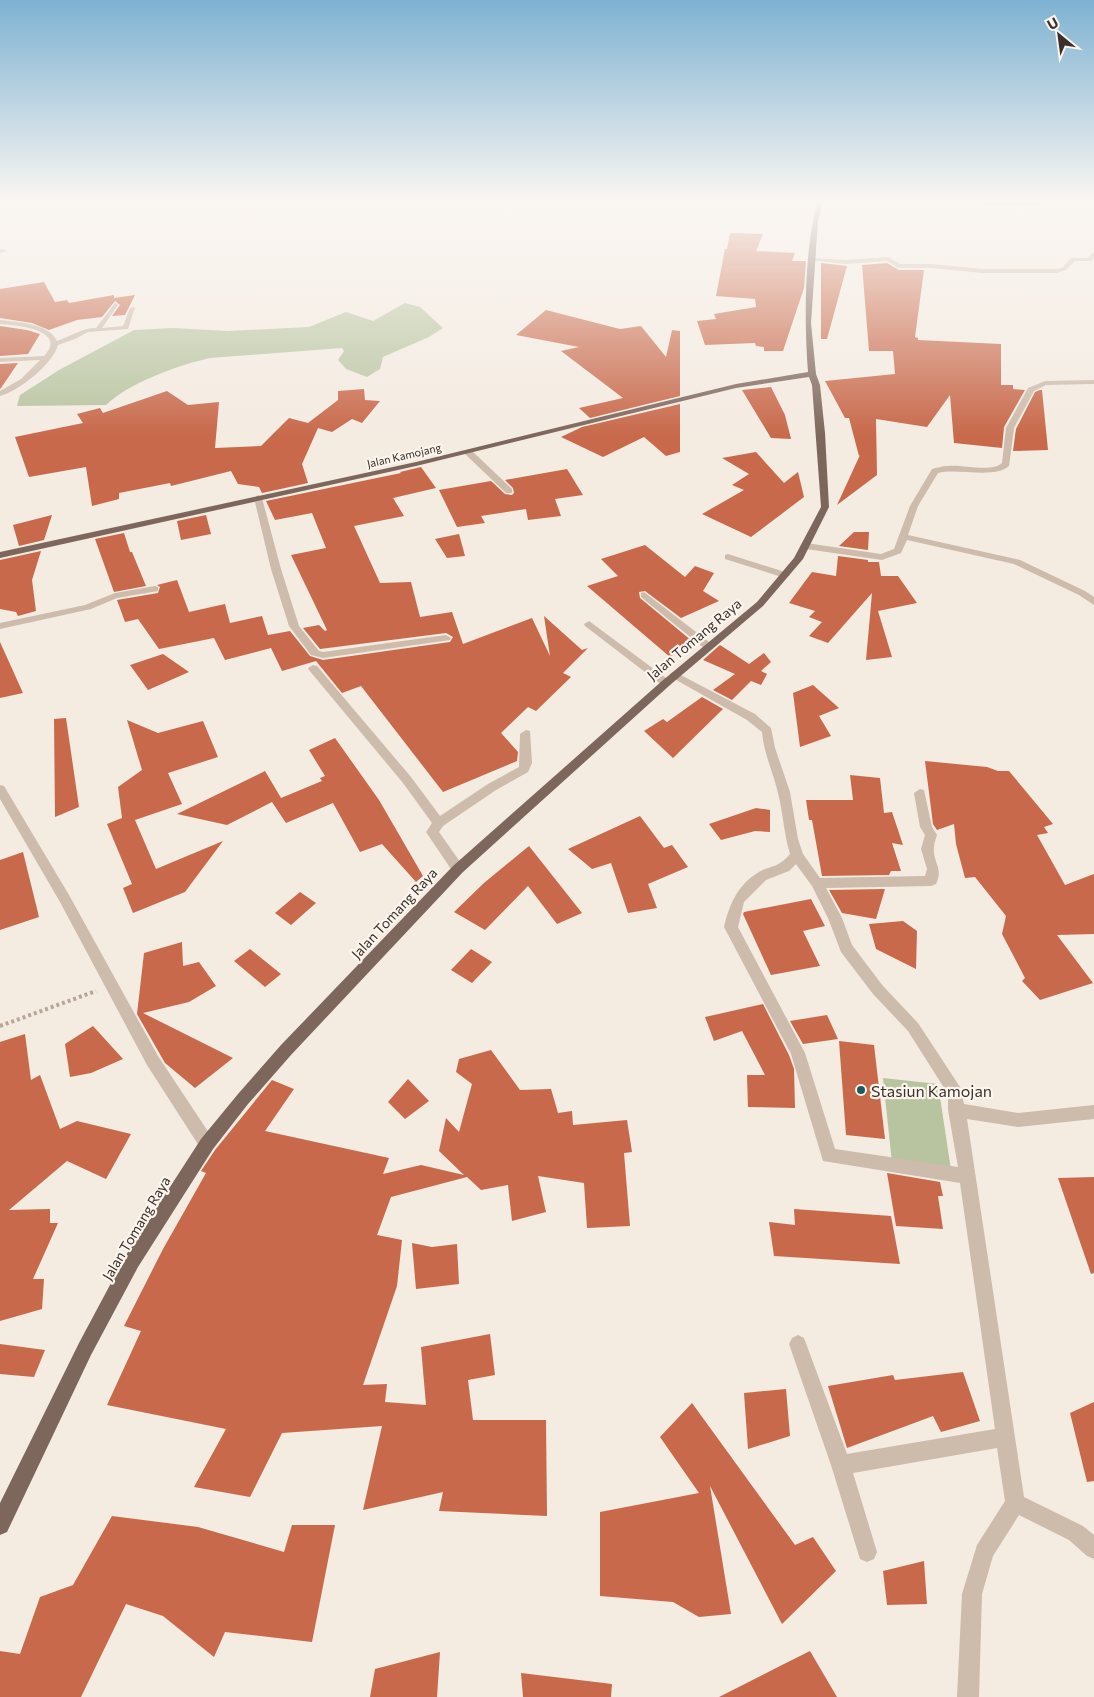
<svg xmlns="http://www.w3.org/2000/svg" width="1094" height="1697" font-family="Commissioner,sans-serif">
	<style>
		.green { fill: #b8c4a0 }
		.building { fill: #c8694b }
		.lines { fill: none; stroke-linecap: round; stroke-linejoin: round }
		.path { stroke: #b9a596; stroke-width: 4; stroke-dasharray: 3 3; stroke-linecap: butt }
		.minor { fill: #cdbbac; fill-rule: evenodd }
		.major { fill: #7d675c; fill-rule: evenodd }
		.poi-dot { fill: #1f5a5e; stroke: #fbf5ee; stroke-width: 2 }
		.labels { text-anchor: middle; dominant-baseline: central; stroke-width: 4.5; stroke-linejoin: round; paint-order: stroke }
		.far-street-label { font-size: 11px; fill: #3b302b; stroke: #fbf5ee }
		.street-label { font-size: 14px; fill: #3b302b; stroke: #fbf5ee }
		.near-poi-label { font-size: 16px; fill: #3b302b; stroke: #fbf5ee; text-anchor: start }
	</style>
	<rect width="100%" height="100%" fill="#f4ebe1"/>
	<path class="green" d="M405,303L420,307L443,328L429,337L383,357L380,369L367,377L346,369L338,360L344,351L342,348L210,358C178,365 129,383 106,405L17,406L20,395L59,370L134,330L173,328L228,331L309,327L346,312L373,321Z
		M883,1078L938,1084L951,1170L892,1163Z"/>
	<path class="building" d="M730,233L763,234L756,251L795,253L792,261H806L804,288L783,351H764V347L756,346L755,343L705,345L697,321L716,319L714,314L756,307L755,299L716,296L725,249H727Z
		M821,263L847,266L827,339H821Z
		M887,263L899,270H924L915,337L918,338V340L1001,344V385H1013V389L1025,390L1004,427L1002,448L954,443L950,395L927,427L876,419L877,475L837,505L860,455L859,456L849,418H845L825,381L895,374L893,351H869L862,265Z
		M44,282L55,302L67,300L69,303L114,295V298L135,295L125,315L112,316L120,305L115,301L102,317L77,320L49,330L32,323L0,318V289Z
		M546,310L620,329L641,326L666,357L672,330L680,331V396L590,418L579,408L623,398L561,351L579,347L516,335Z
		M0,326L27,330L40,334L28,354L0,356Z
		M18,363L1,388L0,389V364Z
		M771,387L785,415L791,439L771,438L742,390Z
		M364,389L365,400L380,401L362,423L352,419L332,432L318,428L302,464L308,483L262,493L259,487L238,484L231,471L171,486L170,483L119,493V499L92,506L86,467L29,477L15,437L83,423L77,414L100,408L103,413L167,391L188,405L219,402L215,448L261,446L289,418L308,423L338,400V391Z
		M1040,390H1042L1048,450L1013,451L1016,429L1035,392Z
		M680,404V452L666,456L644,437L603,457L561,437L582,427Z
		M756,452L784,483L798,472L804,497L751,537L702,514L744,490L732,485L749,474L722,458Z
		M421,467L436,488L393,498L404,516L354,526L380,583L411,582L420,617L452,612L463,644L532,618L550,656L544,616L582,650L588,648L563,673L571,677L536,711L528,707L501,733L518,752L517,761L443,792L361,686L342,693L316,661L282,671L271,648L225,660L214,638L159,649L138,619L125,622L117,600L158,593L160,587L157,585L177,580L189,612L225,604L230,623L262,616L268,635L290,631L310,656L323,660L450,642L453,637L446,633L320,649L303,628L319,625L325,631L327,630L291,555L326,548L312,513L275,520L266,501L401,473L400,472Z
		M567,469L583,495L555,499L561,516L528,520L526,509L481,516L485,523L457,527L439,490L491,481L505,494L512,495L514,493L513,488L505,480Z
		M52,515L44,540L19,546L13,525Z
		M206,515L211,534L181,540L177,521Z
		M854,532H869L868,550L839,546Z
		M124,533L130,552H132L146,586L114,592L95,539Z
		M459,534L465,556L447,558L435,539Z
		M645,545L685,577L695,566L714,573L703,591L719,601L681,618L645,591L639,592L640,598L692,641L670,657L587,586L618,576L601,559Z
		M41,551L32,580L36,611L18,616L16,612L0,609V560Z
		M838,556L868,560V562H879L881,576H898L917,603L878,611L892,657L866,660L872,593L828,643L809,636L822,622L809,617L815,611L789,603L812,572L836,576Z
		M0,642L23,693L0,698Z
		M720,645L749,664L764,653L771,662L761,671L767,674L761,685L751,681L732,700L713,690L735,674L703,660Z
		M163,654L189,672L148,690L130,665Z
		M813,685L839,708L819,716L831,736L800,747L793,693Z
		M702,697L723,709L673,758L644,731L663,719L667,722Z
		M66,718L79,807L55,817L54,719Z
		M127,720L158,733L203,721L218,757L168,773L182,804L135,820L156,869L223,841L185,892L133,913L123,888L132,884L107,824L122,818L118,787L142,770Z
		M335,738L379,800L423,876L416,882L382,844L360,852L333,803L286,823L272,802L227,825L177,814L265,771L281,798L322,781L320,778L325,776L309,750Z
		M925,761L987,767L998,771H1009L1053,824L1044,827L1048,833L1037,835L1065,885L1094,874V934L1057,935L1093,983L1040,1000L1022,981L1025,978L1002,934L1006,916L975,877L965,878L956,844L954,824L937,830L933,824Z
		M850,775L880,778L884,813L892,812L903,845L892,843L901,871H891L889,875L822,876L812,820H809L806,800H853Z
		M756,808L770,810V832L755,831L721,840L709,824Z
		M640,816L664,848L672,845L688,867L648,884L657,908L628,913L611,863L592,869L568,849Z
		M529,846L582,913L557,924L528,886L485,930L454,912L484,883Z
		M23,852L39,917L0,930V860Z
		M885,889L876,919L842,913L829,890Z
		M300,892L316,903L291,925L275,913Z
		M811,899L825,926L803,931L820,966L771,975L743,914L744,912Z
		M903,921L917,931L916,969L876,949L869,924Z
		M182,942L183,966L199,962L216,986L189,1002L143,1013L233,1058L195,1088L165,1063L137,1014L144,953Z
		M250,949L281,974L265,987L234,961Z
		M471,949L492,962L472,983L451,970Z
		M763,1004L789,1055L794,1069L795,1108L748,1107L747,1075H765L742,1031L714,1041L705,1017Z
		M827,1015L838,1039L803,1044L790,1021Z
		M93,1026L123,1059L91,1073L70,1077L65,1044Z
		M25,1034L31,1080L40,1075L60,1129L77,1121L131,1134L106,1179L67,1161L9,1210L50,1209V1223H58L33,1279H44L42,1309L0,1321V1042Z
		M839,1041L874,1045L885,1139L846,1135Z
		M491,1050L520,1090L551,1089L558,1113L572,1111L573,1125L627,1120L632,1152L624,1153L630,1226L587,1228L584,1183L538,1176L546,1212L512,1221L508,1185L481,1190L467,1177L391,1197L377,1235L402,1240L397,1286L363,1385L387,1384L385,1402L426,1405L421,1347L490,1334L495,1375L468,1380L473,1420H546L547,1516L439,1511L443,1492L363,1510L382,1426L282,1433L250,1497L194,1487L226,1429L107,1405L141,1331L124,1326L163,1249L206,1173L201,1171L215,1150L272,1080L294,1089L265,1131L389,1158L383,1174L421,1165L464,1175L439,1151L446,1118L459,1132L472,1084L456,1072L459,1059Z
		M408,1079L429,1101L405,1119L388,1102Z
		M887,1173L940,1182L943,1196H938L943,1229L896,1226Z
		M1094,1177V1273L1091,1274L1058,1178Z
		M794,1209L891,1216L900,1264L774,1256L769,1222L795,1225Z
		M412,1243L432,1247L457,1244L459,1284L416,1289Z
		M0,1344L45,1350L34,1377L0,1374Z
		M963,1372L980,1421L941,1432L933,1416L847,1448L828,1386L893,1375L895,1380Z
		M786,1389L790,1436L748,1449L744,1393Z
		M1094,1402V1481L1087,1482L1070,1413Z
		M692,1403L795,1545L813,1537L836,1571L782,1624L710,1486L731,1614L699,1617L673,1602L600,1596V1512L699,1493L660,1437Z
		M112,1516L198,1527L284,1552L292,1525H335L312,1642L225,1632L214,1657L163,1616L126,1604L81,1697H0V1651L20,1654L40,1597L73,1585Z
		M924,1561L927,1604L887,1605L883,1571Z
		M810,1651L837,1697H719L782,1665Z
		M440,1652L437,1697H370L375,1669Z
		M521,1673L612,1684L611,1697H523Z"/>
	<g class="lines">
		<path class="path" d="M0,1026L96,991"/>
		<path class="minor" d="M953,199L1011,202L1069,199C1051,208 971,208 953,199Z
			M0,249L6,250L7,251L0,253Z
			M1094,252V258L1091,261H1075L1066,270L1056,273H982L932,268H899L887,261L845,264L809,260L812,258L845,260L888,257L900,264H932L982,269H1056L1062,268L1071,258H1087Z
			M115,303L118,305L102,328L123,326L130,308L135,307L128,329L88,332L75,339L58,345C53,364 19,391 0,396V391L21,379L40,360L0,362V358L44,356C69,330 16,325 0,324V320C17,322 49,323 57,341C71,336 82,328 96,328Z
			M1094,380V384L1046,385L1034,391L1014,428L1009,466C995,479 957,468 938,473L918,506L908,535L1020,560L1085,591L1094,597V605L1079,595L1014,564L907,540L901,553L882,560L806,549L801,546L806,543L881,554L894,549L910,506L932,469C937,468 942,466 948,466C961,464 992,473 1002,463L1006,428L1028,388L1045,381Z
			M465,450H471L512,489V493H506L465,454Z
			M258,495L262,498L281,569L299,626L319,651L323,652L446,635L451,638L450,640L323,658L311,655L289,626L271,569L254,498Z
			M728,554L788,573L790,575L785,578L725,559V555Z
			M155,586L158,587V591L117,598L91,609L0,629V623L85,605L115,593Z
			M644,592L713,645V649H705L641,597V593Z
			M589,621L670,681L671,683L670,685H662L585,626L584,624Z
			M313,665L317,666L411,777L440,816L488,784L519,767L520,734L526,730L530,731L532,763L528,772L496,790L443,826L439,832L463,866L464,869L463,872H453L426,832L432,823L403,783L309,670L308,668Z
			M675,672L755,714L771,728L775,748L790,792L798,839L803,854L820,878L925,876L927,869L921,849L925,835L920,827L914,793L920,789L924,790L932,827L937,835C936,839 934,843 934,847C932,861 944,868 936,884L931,886L826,888L842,918L852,945L883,986L918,1023L960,1087L964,1104L1018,1113L1094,1105V1119L1018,1127L967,1119L1024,1497L1083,1526L1094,1535V1559L1087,1556L1069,1540L1019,1515L993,1556L982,1594L979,1697H957L962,1594L977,1545L1005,1501L997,1448L853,1473L877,1552L874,1559L867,1562L860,1559L831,1465L789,1344L792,1338L798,1335L804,1338L847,1454L995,1429L960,1183L823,1161L791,1054L724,927C729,906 737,886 756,874C771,864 776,870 790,854C784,834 783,813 778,793C773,772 764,754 762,732L747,720L671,677L670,675L671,673ZM796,864L812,886L828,918L841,952L873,994L908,1031L948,1094V1110L958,1167L835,1149L805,1053L738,927L744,902L766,880L789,871Z
			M0,785L4,786L69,895L158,1056L213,1139L215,1144L213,1149L207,1151L201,1149L147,1065L60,902L0,799Z"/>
		<path class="major" d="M818,199H824L818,221L811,323L816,374L820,385L825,433L829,507L803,559L763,606L670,685L463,872L291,1055L248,1104L213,1149L138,1267L91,1355L7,1532L0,1535V1503L79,1343L126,1255L201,1139L238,1094L281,1045L453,866L662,681L757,602L794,558L821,507L812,385L809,377L736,388L416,466L0,558V552L416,462L736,384L808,372C804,319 804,251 818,199Z"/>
	</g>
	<linearGradient id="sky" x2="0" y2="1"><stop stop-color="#7eb2d2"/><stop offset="0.46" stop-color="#faf6f2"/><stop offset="1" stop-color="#faf6f2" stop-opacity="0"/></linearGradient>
	<rect width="1094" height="436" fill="url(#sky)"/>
	<circle class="poi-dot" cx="861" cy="1090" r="5"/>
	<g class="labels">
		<g class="far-street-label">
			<text transform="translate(404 455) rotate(-13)">Jalan Kamojang</text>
		</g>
		<g class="street-label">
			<text transform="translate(694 639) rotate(-40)">Jalan Tomang Raya</text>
			<text transform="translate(394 913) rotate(-47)">Jalan Tomang Raya</text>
			<text transform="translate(136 1228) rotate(-59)">Jalan Tomang Raya</text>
		</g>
		<g class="near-poi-label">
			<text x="871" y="1090">Stasiun Kamojan</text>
		</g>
	</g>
	<g transform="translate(1059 35) rotate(331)" stroke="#fbf5ee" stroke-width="4" paint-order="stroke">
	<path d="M0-4L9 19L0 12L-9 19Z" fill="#3b302b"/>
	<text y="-8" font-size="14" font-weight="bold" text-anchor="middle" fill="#3b302b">U</text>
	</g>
</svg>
